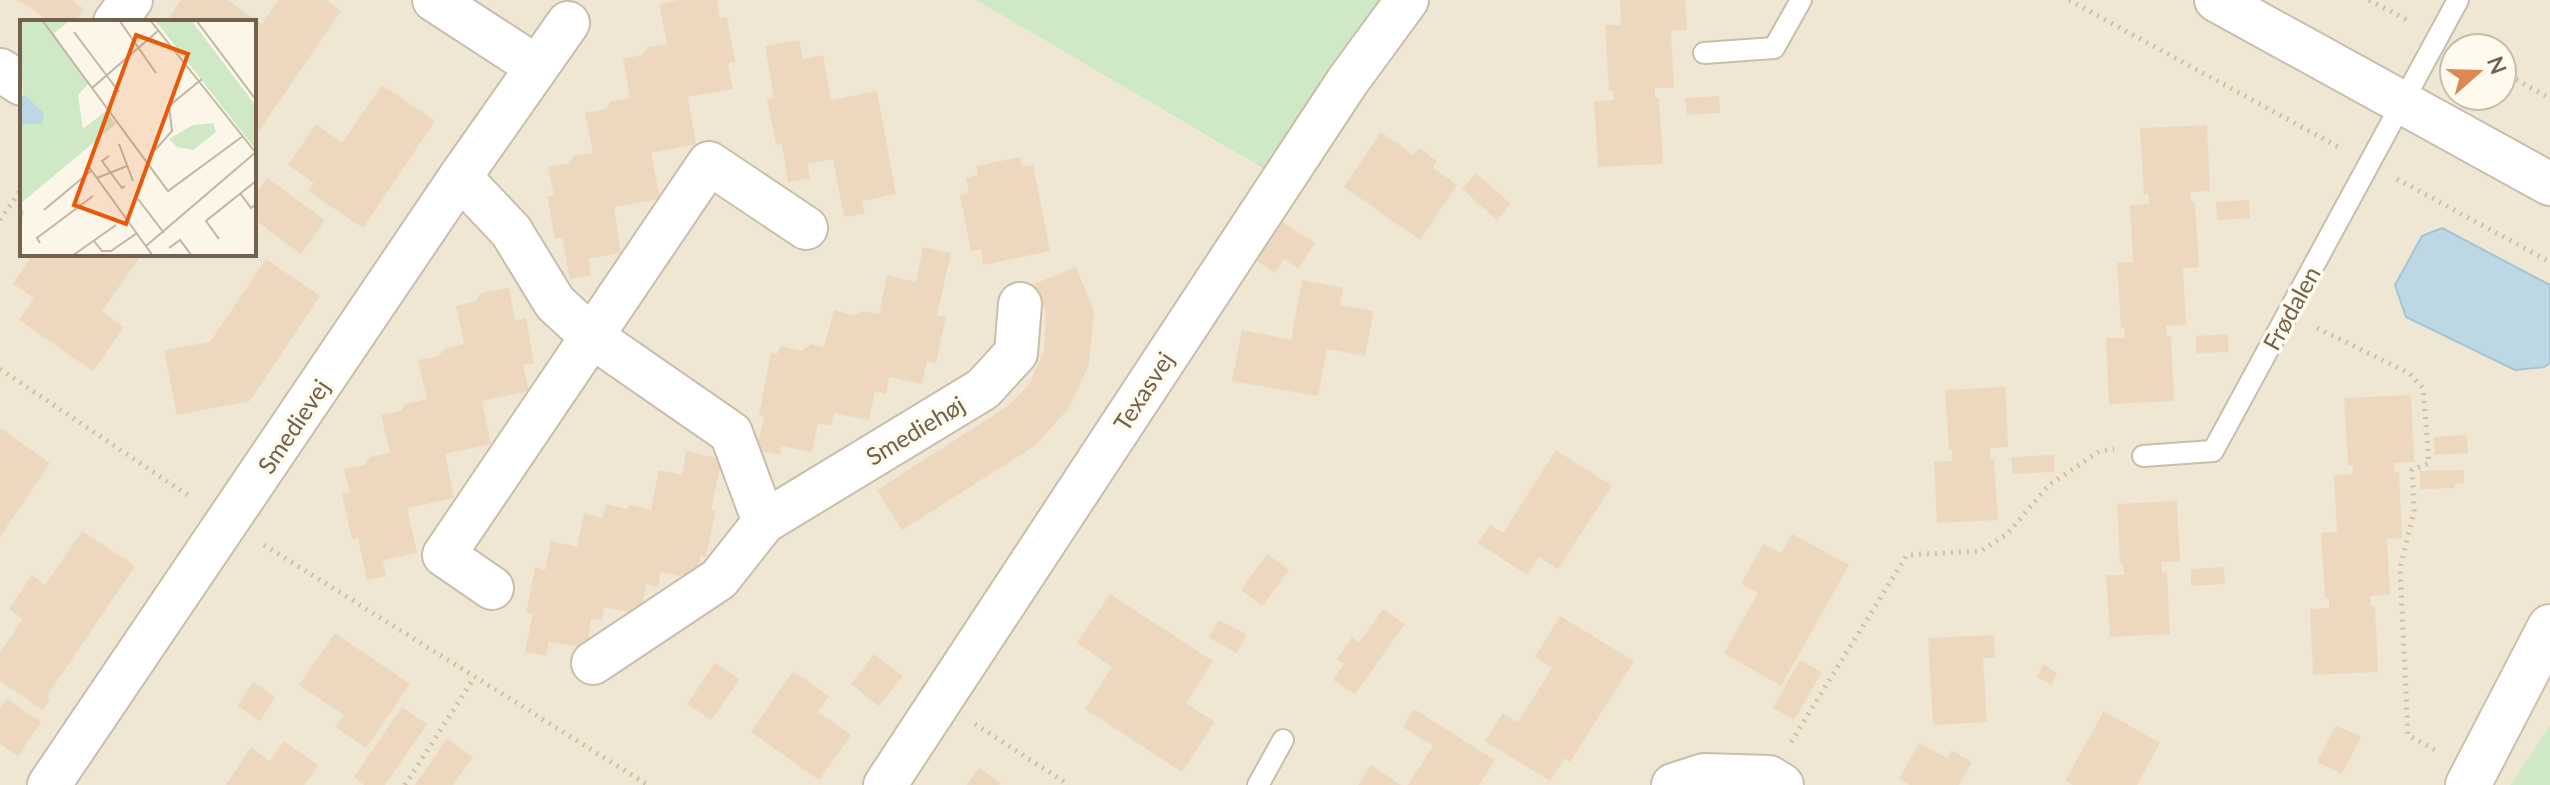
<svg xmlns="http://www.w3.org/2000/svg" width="2550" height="785" font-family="Lato,sans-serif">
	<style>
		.residential { fill: #efe7d3; fill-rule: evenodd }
		.green { fill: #cfe8c6 }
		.water { fill: #bdd8e4; stroke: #a4c5d5; stroke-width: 2 }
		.building { fill: #edd8bf }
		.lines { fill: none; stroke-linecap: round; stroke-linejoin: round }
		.lane-casing { stroke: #c9beab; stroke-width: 24 }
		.street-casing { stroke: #c9beab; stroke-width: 46 }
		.secondary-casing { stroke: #cdbfa9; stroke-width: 48 }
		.path { stroke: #d4bea4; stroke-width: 5; stroke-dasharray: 2 6; stroke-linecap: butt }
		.lane { stroke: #fff; stroke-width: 20 }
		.street { stroke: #fff; stroke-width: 42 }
		.secondary { stroke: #fff; stroke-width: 44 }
		.labels { text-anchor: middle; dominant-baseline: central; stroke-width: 7; stroke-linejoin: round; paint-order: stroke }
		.street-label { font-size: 24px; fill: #73614d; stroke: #fefaed }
		.inset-road { fill: none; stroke: #c1b6a4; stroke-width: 2 }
		.view { fill: #e8590c; fill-opacity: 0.15; stroke: #e8590c; stroke-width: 4 }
		.inset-edge { fill: none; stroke: #73614d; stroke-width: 4 }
	</style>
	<rect width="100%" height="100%" fill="#fbf6e7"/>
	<path class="residential" d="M0,0H976L1266,171L1379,0H2550V725L2510,785H0ZM22,22H254V254H22ZM2454,48H2502V96H2454Z"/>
	<path class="green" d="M976,0H1379L1267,171Z
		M2550,725V785H2510Z"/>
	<path class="water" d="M2442,228L2550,285V363L2544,367L2515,370L2406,317L2395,285L2422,236Z"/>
	<path class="building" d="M18,0H75L74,2L84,9L75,22H51Z
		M181,0H227L262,24L278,0H326L341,11L254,138V22H166Z
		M678,0H717L720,18L727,17L735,62L728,64L733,89L688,97L696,144L651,153L660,199L614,207L621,253L588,259L591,275L570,279L562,238L555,239L547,196L554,195L548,167L570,163L574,156L593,153L585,113L606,109L611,101L630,98L623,59L642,55L648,47L667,44L659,4Z
		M1620,0H1685L1687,30L1671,31L1674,88H1655V98H1659L1663,164L1598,167L1594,101L1614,100L1613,91H1609L1605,25H1621Z
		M799,40L803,59L823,55L831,100L877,91L896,194L862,201L865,214L844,217L833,159L807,164L810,178L788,182L782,144L776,145L767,99L774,98L765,46Z
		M382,85L435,121L363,228L308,191L314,183L288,165L316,124L342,143Z
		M1719,96L1720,113L1687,115L1685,98Z
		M2207,125L2210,191L2190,192L2191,202L2195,201L2199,267L2183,268L2186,325L2166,326L2167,336H2171L2174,401L2109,404L2106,338H2125L2124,328H2121L2117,263L2133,262L2130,205L2149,204L2148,194L2144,195L2140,128Z
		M1381,132L1413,155L1419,148L1437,161L1433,167L1457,185L1420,240L1344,187Z
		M1020,157L1022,167L1033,165L1050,251L983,265L981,249L971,251L960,195L969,193L966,178L978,175L976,166Z
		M1476,173L1511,204L1497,220L1462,189Z
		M267,178L325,220L301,254L254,219V196Z
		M2249,200L2250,218L2217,220L2216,202Z
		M1275,217L1315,243L1298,269L1284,259L1275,273L1249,256Z
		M923,247L951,253L937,315L946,317L936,363L927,361L922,384L889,377L886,394L875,391L869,420L834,413L831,426L818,423L812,452L782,446L780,455L756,450L764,417L759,415L771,352L777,354L781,346L802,351L811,344L824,347L834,310L854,316L862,311L879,314L887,275L916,282Z
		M33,254H58L61,256L63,254H142L102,311L124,327L93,371L19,320L34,298L13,284Z
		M266,259L320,296L250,401L177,415L164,350L210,342Z
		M1076,267L1094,311L1089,365L1068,409L1036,445L902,530L877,490L1008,406L1030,383L1044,350L1046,313L1034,284Z
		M1302,280L1343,288L1340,305L1374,311L1365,356L1327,349L1318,396L1232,381L1242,330L1291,340Z
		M509,288L515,320L526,318L534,363L523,365L529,391L482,401L491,444L445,454L454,498L407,508L417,553L383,560L386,576L367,580L358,538L352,539L342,494L350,493L344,469L365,465L370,457L390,453L381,415L401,411L406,404L427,399L418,360L439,356L444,349L464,344L456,306L476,301L481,293Z
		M2228,334L2229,352L2196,353V336Z
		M2005,387L2008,447L1990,448V459H1994L1998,520L1937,523L1934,462L1952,461V450H1949L1945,390Z
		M2411,395L2414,462L2394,463L2395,472H2399L2402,538L2387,539L2390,595L2370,596L2371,606H2375L2378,672L2313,675L2310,609L2329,608V599H2325L2321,533L2337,532L2334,475L2353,474V465H2348L2344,398Z
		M0,428L50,463L0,537Z
		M2467,435L2468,453L2435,455L2434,437Z
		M1556,450L1612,486L1558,569L1539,557L1527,575L1478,543L1490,525L1503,533Z
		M686,451L722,459L711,510H716L706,557L701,555L696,579L661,572L658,587L646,584L641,614L604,607L602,620L591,619L587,648L549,642L546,656L525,652L533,613H526L535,567L545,570L551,541L577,547L584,513L602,518L606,504L627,509L629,505L651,510L659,470L682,475Z
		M2054,455V472L2013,474L2011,457Z
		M2464,470V483L2455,484V488L2420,489V471Z
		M2177,501L2180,561L2161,562L2162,573L2167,572L2170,634L2110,637L2106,575H2124L2123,564H2120L2117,504Z
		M82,531L135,566L47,696L50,699L43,710L0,681V652L23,619L9,609L32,575L45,585Z
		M1792,534L1849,565L1781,686L1724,653L1758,593L1741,584L1763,544L1781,553Z
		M1267,554L1289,570L1262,606L1241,590Z
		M2224,567L2225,584L2191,586V569Z
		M1110,594L1213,661L1186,703L1215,722L1182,772L1085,709L1112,667L1077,643Z
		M1383,609L1405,624L1355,694L1333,680L1344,664L1337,659L1352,637L1359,643Z
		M1560,616L1634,661L1570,762L1565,758L1550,781L1485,741L1503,713L1518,722L1552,668L1535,657Z
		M1218,620L1247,634L1237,653L1209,638Z
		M335,633L410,684L366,748L335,727L344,715L299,685Z
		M1994,635L1995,658H1983L1987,722L1933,725L1928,638Z
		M874,654L903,676L879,706L851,684Z
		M1800,660L1822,672L1794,720L1773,708Z
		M715,663L740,679L711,720L687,704Z
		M2044,664L2057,673L2051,685L2037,677Z
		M793,671L829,696L818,712L851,735L819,780L751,732Z
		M253,682L275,697L260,721L238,706Z
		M7,699L41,722L18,756L0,744V709Z
		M402,707L427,724L385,785H364L354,777Z
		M1414,709L1495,760L1479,785H1408L1433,746L1403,727Z
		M2104,711L2160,743L2137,785H2073L2065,781Z
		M2336,725L2361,737L2342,774L2317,762Z
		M447,739L473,757L453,785H415Z
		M284,741L318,765L304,785H226L251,747L270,761Z
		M1919,743L1947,758L1951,750L1972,762L1959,785H1910L1899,779Z
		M1371,765L1401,785H1358Z
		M979,768L1001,783L999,785H967Z"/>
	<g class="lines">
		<g class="lane-casing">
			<path id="lane" d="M1704,53L1774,48L1801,0
				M2143,456L2213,451L2458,0
				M1258,785L1283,740"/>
		</g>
		<g class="street-casing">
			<path id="street" d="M434,0L537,67
				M2216,0L2550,184
				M115,22L131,0
				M0,70L22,84
				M460,177L511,231L555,303L591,336L731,433L764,522
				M492,588L444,555L709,163L806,228
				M593,663L719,579L764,522L983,389L1016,353L1020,304
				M49,785L460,177L568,23
				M885,785L1347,82L1407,0
				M1673,785L1704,775L1769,777L1782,785"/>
		</g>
		<g class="secondary-casing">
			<path id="secondary" d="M2468,785L2550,627"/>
		</g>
		<path class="path" d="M2069,0L2342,149
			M2369,0L2411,22
			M2502,72L2550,98
			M2397,179L2550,262
			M0,220L22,188
			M2317,328L2409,373L2423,388L2429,463L2412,470L2414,511L2400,568L2408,735L2435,750
			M0,369L192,498
			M264,545L648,785
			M975,724L1069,785
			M1791,742L1907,555L1981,551L2007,534L2049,485L2100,451L2114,449
			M405,785L474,678"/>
		<use href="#lane" class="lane"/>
		<use href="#street" class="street"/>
		<use href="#secondary" class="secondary"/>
	</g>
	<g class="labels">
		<g class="street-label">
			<text transform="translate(2291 308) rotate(-61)">Frødalen</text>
			<text transform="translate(1143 391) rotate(-57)">Texasvej</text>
			<text transform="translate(293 426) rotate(-56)">Smedievej</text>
			<text transform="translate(915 430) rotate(-31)">Smediehøj</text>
		</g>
	</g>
	<g transform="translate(20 20)">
		<rect width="236" height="236" fill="#fbf6e7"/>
		<path d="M0,0H51L34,13L68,64L58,75L63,109L86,91L96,104L0,184L4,193L0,203V104L4,103ZM135,0H171L236,86V130ZM193,103L196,112L173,130L157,127L149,119L173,105Z" fill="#cfe8c6"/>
		<path d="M5,75L24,93L22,104H0V76Z" fill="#bdd8e4"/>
		<path class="inset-road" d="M22,0L148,171L223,116M99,0L136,53M130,0L236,133M176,0L236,80M54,12L99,72M72,68L139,10M99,124L113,161M135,130L152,111L149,86L182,59M89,136L82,141L102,168L105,166M69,147L133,236M77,158L107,146M220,173L231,188L236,184M118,179L144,213M24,190L72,150M199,219L186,201L236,161M74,221L82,231H91L117,213M20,223L17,218L73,176M126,226L236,132M149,228L160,220L172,236M52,236L96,205"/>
		<path class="view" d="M116,15L168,34L106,204L54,185Z"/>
		<rect width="236" height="236" class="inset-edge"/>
	</g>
	<g transform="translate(2478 72) rotate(70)"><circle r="38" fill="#fefaed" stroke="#c6bdad" stroke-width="2"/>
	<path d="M0-6L14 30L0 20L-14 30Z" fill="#dd8854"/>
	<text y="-12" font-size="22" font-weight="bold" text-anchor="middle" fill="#73614d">N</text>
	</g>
</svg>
